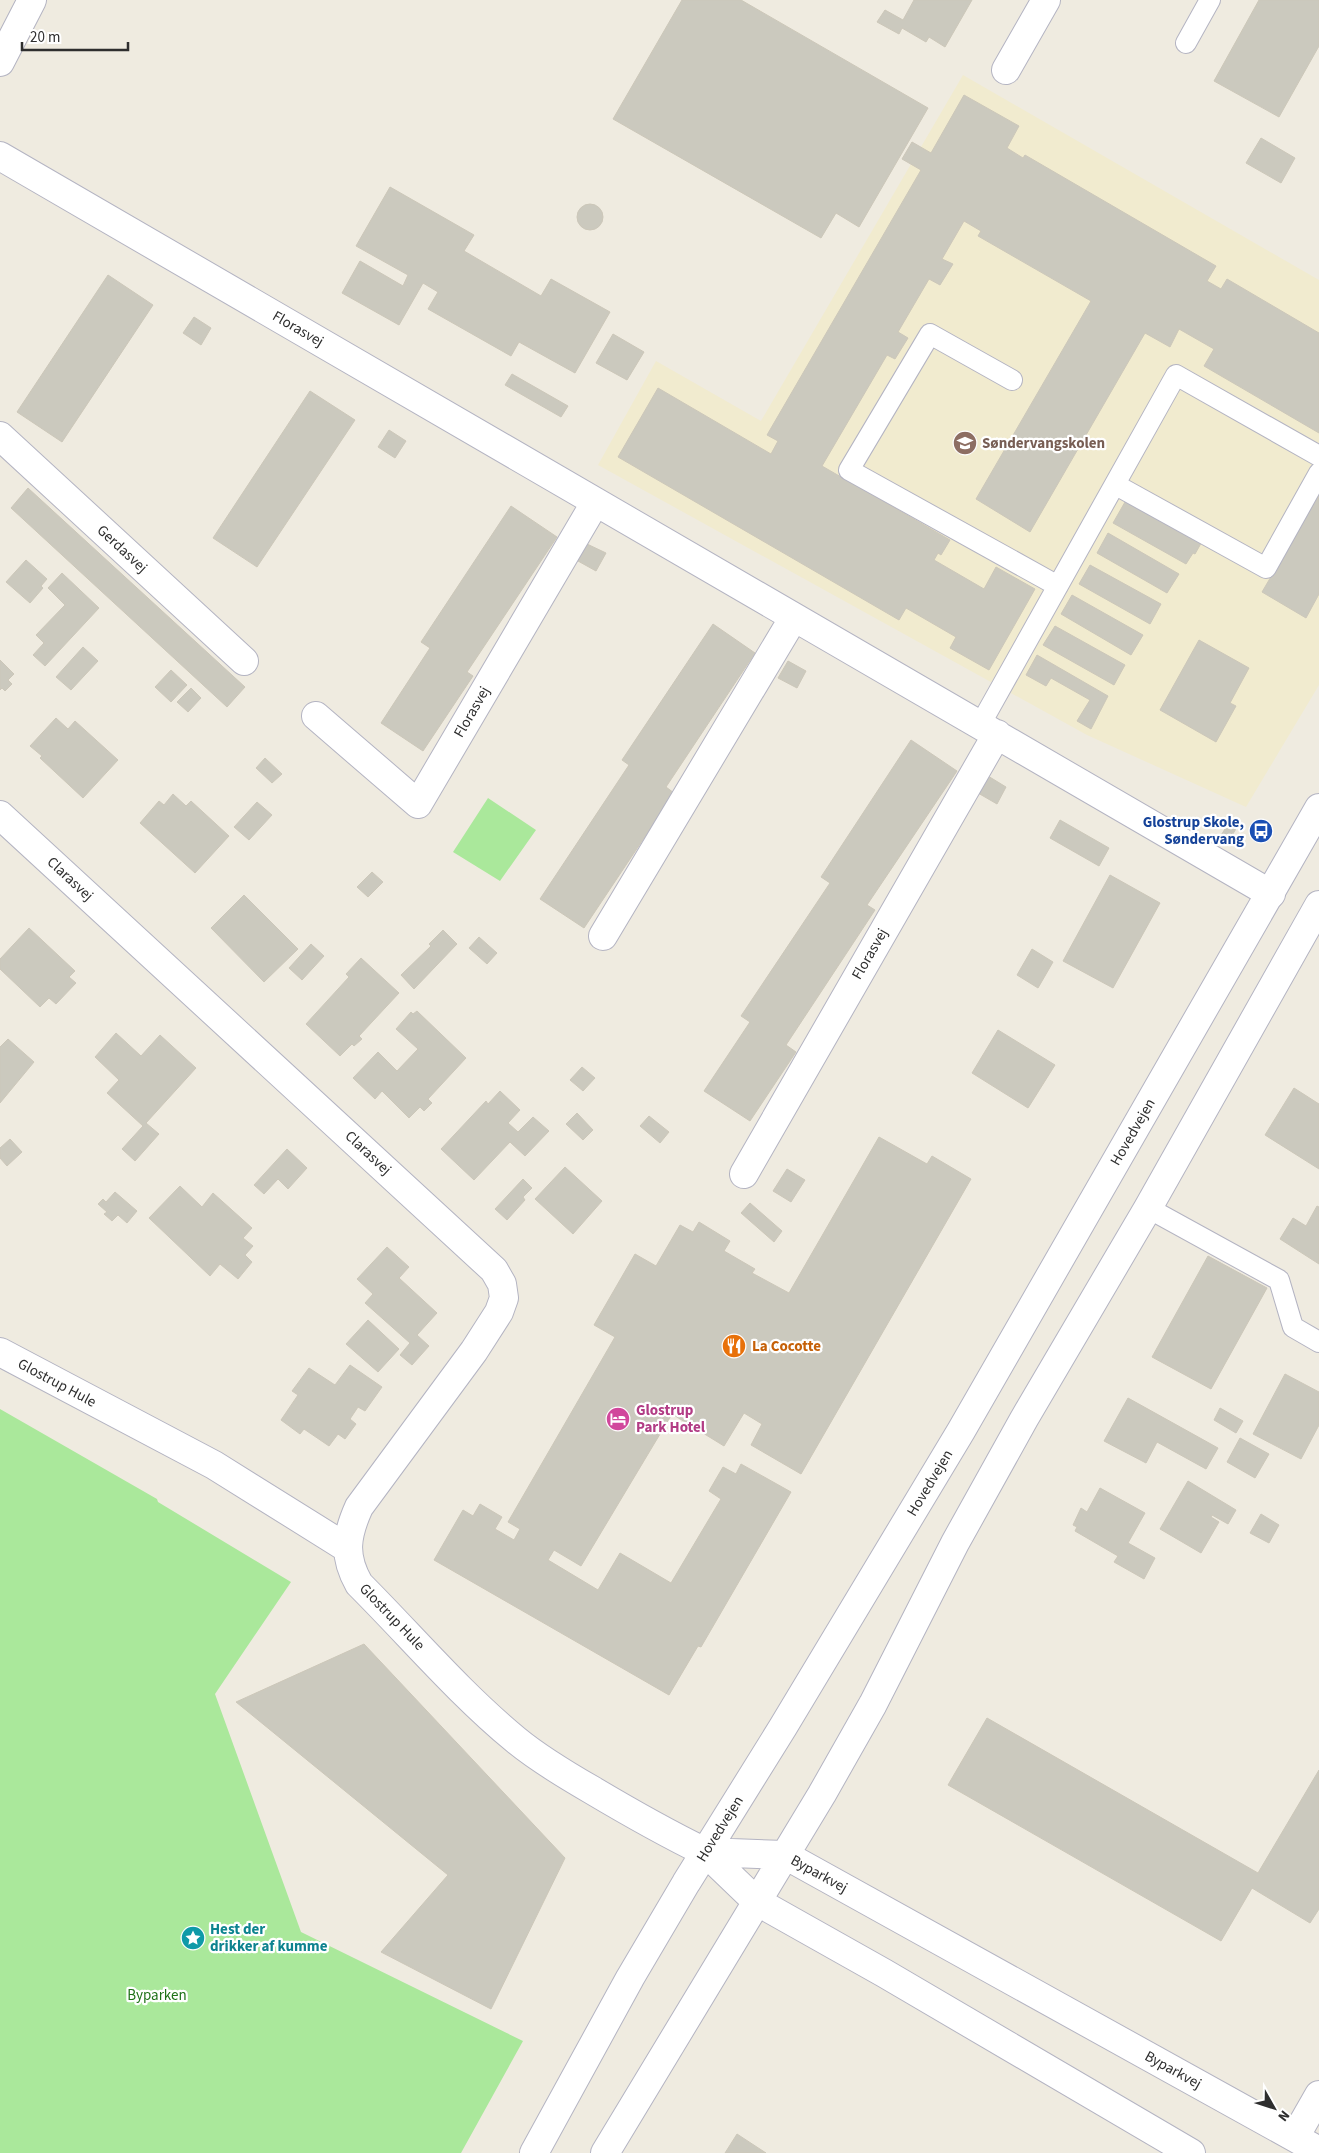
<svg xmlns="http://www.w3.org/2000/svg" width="1319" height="2153" font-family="'Source Sans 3',sans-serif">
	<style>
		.education { fill: #f1ebcf }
		.green { fill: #aae89b }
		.building { fill: #cbc9be; stroke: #ccc7b9 }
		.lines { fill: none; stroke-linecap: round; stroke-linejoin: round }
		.lane-casing { stroke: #b4b4c2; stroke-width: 22 }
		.street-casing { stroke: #b4b4c2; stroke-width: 30 }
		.secondary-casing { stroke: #b4b4c2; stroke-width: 30 }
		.lane { stroke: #fff; stroke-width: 20 }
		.street { stroke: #fff; stroke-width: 28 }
		.secondary { stroke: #fff; stroke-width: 28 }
		.labels { text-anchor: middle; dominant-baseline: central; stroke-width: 4.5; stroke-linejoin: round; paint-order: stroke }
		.street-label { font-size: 15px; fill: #2e2e2e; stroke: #fff }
		.education-label { font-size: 15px; font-weight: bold; fill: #785e54; stroke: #fff; text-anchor: start }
		.transit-label { font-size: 15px; font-weight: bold; fill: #164399; stroke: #fff; text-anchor: end }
		.food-label { font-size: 15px; font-weight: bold; fill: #c56008; stroke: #fff; text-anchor: start }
		.hotel-label { font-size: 15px; font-weight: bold; fill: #b23c85; stroke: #fff; text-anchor: start }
		.culture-label { font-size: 15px; font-weight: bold; fill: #0d838f; stroke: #fff; text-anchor: start }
		.park-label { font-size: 15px; fill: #1e7117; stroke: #fff }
	</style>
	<rect width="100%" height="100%" fill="#efebe0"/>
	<path class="education" d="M963,75L1319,280V685L1246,807L1087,735L598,465L656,361L761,421Z"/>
	<path class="green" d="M488,798L536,830L500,881L453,852Z
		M0,1409L157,1499L158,1502L291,1582L215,1694L301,1932L523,2041L461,2153H0Z"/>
	<path class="building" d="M682,0H741L928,108L859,227L836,213L821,238L613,119Z
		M914,0H972L945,47L929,37L926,42L902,28L899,34L877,22L885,10L903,20Z
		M1259,0H1319V46L1279,117L1214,81Z
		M964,95L1019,126L1007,148L1023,158L1025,155L1216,266L1207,281L1221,289L1227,279L1319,333V433L1204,366L1214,349L1179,329L1170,347L1145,333L1030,532L976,499L1091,301L978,236L981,231L964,221L942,259L953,264L940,285L929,279L898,332L908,338L895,359L887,355L822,466L950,540L941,555L938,553L934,560L984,589L996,567L1035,589L989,670L950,648L956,637L906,608L899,620L618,457L658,388L771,454L778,441L767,435L921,170L902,159L912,142L931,153Z
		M1261,138L1295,158L1281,183L1246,163Z
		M390,187L474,235L464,251L541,296L551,279L610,312L575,373L519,342L511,356L428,309L438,292L423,283L399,325L342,293L360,261L403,286L408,275L356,246Z
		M577 217a13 13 0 1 1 26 0a13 13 0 1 1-26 0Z
		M108,275L153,305L62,442L17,412Z
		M194,317L211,328L201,345L183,333Z
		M613,334L644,352L627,380L596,363Z
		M512,374L568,406L561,417L505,385Z
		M310,391L355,420L257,567L213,538Z
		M389,430L406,441L395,458L378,447Z
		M28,488L245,687L227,707L11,508Z
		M1129,495L1204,538L1195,554L1193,553L1186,564L1113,523Z
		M1319,495V594L1306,618L1262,592Z
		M511,506L557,537L467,672L473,676L423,751L381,723L430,648L421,642Z
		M1108,533L1179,574L1167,593L1097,553Z
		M587,544L606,553L596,571L578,561Z
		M26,560L47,579L41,586L43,588L30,603L6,582Z
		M1090,565L1161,604L1150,624L1079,584Z
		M62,573L99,608L45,666L33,655L44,643L36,635L65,605L48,588Z
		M1072,595L1143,635L1131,655L1061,614Z
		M713,624L755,653L666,787L674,793L584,928L540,899L629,765L622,760Z
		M1055,626L1125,665L1114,685L1043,645Z
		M1199,640L1249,668L1230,703L1236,706L1216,742L1160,710Z
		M83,647L98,661L71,690L56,677Z
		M1037,655L1108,696L1091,729L1077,721L1090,700L1051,678L1046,686L1026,675Z
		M0,660L14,674L8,680L12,684L5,691L2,688L0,690Z
		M788,661L806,671L797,688L778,678Z
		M171,670L187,685L171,702L155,687Z
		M191,688L201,698L188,712L177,702Z
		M56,718L68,729L75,721L118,760L83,798L40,758L42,756L30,746Z
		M911,740L957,771L867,905L875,910L786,1045L796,1052L750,1121L704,1091L750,1022L741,1016L830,883L821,877Z
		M265,758L282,774L272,783L256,768Z
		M988,776L1006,787L997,804L978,793Z
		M173,794L186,806L191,801L229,836L195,873L140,823L159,801L164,805Z
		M257,802L272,815L249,840L234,827Z
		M1060,820L1109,848L1099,866L1050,838Z
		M1229,822L1237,827L1227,844L1219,839Z
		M372,872L383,882L368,897L357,887Z
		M1110,875L1160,903L1113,988L1063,961Z
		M244,895L298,949L264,982L211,928Z
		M29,928L75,971L69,977L76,983L56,1004L49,998L40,1007L0,969V959Z
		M443,930L457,944L414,989L401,975L431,946L429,944Z
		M479,937L497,953L487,964L469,948Z
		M311,944L324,956L302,980L289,968Z
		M1032,949L1053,962L1038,988L1017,975Z
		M361,958L399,993L359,1036L362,1039L354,1046L352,1044L340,1056L306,1024L349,977L346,974Z
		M417,1011L466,1058L428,1099L432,1103L424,1111L420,1107L409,1118L382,1091L375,1099L353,1078L378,1052L397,1071L418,1049L396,1029L411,1012L413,1014Z
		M998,1030L1055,1065L1028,1108L972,1073Z
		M116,1033L141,1056L160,1035L196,1068L146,1123L159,1134L135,1161L122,1149L143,1126L107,1093L119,1080L95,1057Z
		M8,1039L34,1062L0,1103V1047Z
		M582,1067L595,1078L583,1091L570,1080Z
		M1294,1088L1319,1104V1169L1265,1135Z
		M500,1091L520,1110L508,1123L518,1132L533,1117L549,1131L525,1156L510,1142L474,1180L441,1149L486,1101L488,1104Z
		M577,1113L593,1130L583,1140L566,1124Z
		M649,1116L669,1132L660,1143L640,1126Z
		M879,1137L927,1164L932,1156L971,1179L801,1474L751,1445L762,1424L744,1413L724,1446L672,1414L581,1566L554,1550L548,1560L598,1590L620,1553L671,1583L721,1499L709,1491L723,1467L736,1474L741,1464L791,1492L701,1647L698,1646L669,1695L434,1560L463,1510L473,1516L480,1504L502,1517L495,1529L514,1540L520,1529L508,1522L615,1337L594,1325L635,1254L656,1266L680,1225L693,1232L699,1222L730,1241L724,1251L755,1269L752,1273L789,1293Z
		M10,1139L22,1152L7,1166L0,1158V1148Z
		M287,1149L307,1168L288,1189L278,1179L264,1194L254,1185Z
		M565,1167L602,1201L573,1234L535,1199Z
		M787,1169L805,1180L791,1202L773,1191Z
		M523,1179L532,1188L523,1197L525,1200L507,1220L495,1209Z
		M180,1186L202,1207L213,1193L252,1228L243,1238L253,1246L245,1255L252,1262L238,1279L220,1264L210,1276L149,1218Z
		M115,1192L137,1211L127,1223L118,1215L112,1221L104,1214L107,1212L98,1204L103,1199L106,1202Z
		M750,1203L782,1231L774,1242L741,1213Z
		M1317,1206L1319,1207V1264L1280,1239L1293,1218L1306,1226Z
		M387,1247L409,1267L399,1278L437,1313L417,1335L429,1346L412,1365L400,1355L410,1343L365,1303L373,1294L357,1279Z
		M1208,1256L1267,1288L1211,1389L1152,1357Z
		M368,1320L399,1349L378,1372L346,1344Z
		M350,1365L382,1387L365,1411L358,1407L350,1419L356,1424L345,1439L338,1434L329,1446L304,1429L300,1434L281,1420L298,1395L292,1391L309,1368L335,1385Z
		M1285,1374L1319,1392V1425L1301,1459L1253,1434Z
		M1128,1398L1218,1448L1206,1469L1157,1442L1146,1463L1104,1441Z
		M1220,1408L1243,1421L1236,1433L1214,1420Z
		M1240,1438L1269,1454L1255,1478L1227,1462Z
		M1188,1481L1236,1510L1228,1524L1212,1515L1211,1517L1219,1522L1201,1553L1160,1529Z
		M1100,1488L1145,1513L1128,1543L1155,1558L1144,1579L1114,1562L1118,1556L1075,1531L1077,1527L1073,1525L1081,1508L1087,1512Z
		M1261,1514L1279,1525L1269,1543L1250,1533Z
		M364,1644L565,1858L491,2009L381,1952L448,1875L236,1702Z
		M987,1718L1258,1873L1319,1770V1909L1310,1923L1252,1888L1221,1941L948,1785Z
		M737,2134L766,2153H725Z"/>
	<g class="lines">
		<g class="lane-casing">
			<path id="lane" d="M1186,43L1210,0
				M1012,380L930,334L849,470L1058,586
				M1116,485L1266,568L1319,473
				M980,725L1176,375L1319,456
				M1148,1208L1279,1280L1293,1327L1319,1342"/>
		</g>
		<g class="street-casing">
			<path id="street" d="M0,62L32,0
				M1006,70L1046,0
				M0,156L1271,894
				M0,436L244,661
				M316,716L418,804L595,503
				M0,815L494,1270L502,1284L504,1298L499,1312L474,1351L359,1507C346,1536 343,1556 359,1584C411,1636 459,1693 516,1740C539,1759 566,1775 592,1790C629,1812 666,1833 705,1852
				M603,936L794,617
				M744,1174L997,734
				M0,1352L214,1465L347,1548
				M1295,2137L1319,2095"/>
		</g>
		<g class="secondary-casing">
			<path id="secondary" d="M705,1852L785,1855L1319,2151
				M705,1852L756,1901L884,1973L1191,2153
				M534,2153L630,1978L686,1883L783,1727L961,1431L1319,808
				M605,2153L822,1794L873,1704L955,1543L1024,1419L1148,1208L1319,905"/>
		</g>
		<use href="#lane" class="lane"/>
		<use href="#street" class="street"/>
		<use href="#secondary" class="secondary"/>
	</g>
	<defs>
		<g id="school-disc" transform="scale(1.25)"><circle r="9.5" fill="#8d6e63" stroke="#fff"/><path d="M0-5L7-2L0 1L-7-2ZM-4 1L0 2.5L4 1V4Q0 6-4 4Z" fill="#fff"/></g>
		<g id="bus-disc" transform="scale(1.25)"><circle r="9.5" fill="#1a4fb4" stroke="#fff"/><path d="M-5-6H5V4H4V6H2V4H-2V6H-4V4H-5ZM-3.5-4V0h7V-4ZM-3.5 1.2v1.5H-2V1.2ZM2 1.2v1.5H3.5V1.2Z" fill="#fff"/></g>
		<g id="restaurant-disc" transform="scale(1.25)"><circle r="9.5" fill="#e8710a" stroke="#fff"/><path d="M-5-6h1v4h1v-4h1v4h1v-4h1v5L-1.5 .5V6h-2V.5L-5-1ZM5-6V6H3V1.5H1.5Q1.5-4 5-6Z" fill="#fff"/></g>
		<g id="hotel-disc" transform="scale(1.25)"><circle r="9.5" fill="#d1479c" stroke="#fff"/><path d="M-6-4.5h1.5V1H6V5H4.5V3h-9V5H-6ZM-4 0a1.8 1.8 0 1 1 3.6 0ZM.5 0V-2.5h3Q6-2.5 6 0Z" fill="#fff"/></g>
		<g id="sight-disc" transform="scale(1.25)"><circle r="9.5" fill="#0f9aa8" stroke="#fff"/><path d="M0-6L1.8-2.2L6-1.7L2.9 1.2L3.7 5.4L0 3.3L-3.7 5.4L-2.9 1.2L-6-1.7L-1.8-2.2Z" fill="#fff"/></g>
	</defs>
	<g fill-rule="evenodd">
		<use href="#school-disc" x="965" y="443"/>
		<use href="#bus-disc" x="1261" y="831"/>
		<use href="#restaurant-disc" x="734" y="1346"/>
		<use href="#hotel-disc" x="618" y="1419"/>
		<use href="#sight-disc" x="193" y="1938"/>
	</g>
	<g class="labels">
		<g class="street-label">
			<text transform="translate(298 329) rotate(30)">Florasvej</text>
			<text transform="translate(122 549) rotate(43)">Gerdasvej</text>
			<text transform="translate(472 712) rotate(-60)">Florasvej</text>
			<text transform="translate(70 879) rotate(43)">Clarasvej</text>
			<text transform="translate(870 954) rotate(-60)">Florasvej</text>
			<text transform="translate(1133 1132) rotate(-60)">Hovedvejen</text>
			<text transform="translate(368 1153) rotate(43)">Clarasvej</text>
			<text transform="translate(57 1383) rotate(28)">Glostrup Hule</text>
			<text transform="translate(930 1483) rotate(-59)">Hovedvejen</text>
			<text transform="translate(392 1617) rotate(46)">Glostrup Hule</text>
			<text transform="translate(720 1829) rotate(-58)">Hovedvejen</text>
			<text transform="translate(819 1874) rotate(29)">Byparkvej</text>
			<text transform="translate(1173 2070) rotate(29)">Byparkvej</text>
		</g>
		<g class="education-label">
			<text x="982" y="443">Søndervangskolen</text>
		</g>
		<g class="transit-label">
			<text x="1244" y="822">Glostrup Skole,<tspan x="1244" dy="17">Søndervang</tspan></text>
		</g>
		<g class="food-label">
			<text x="752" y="1346">La Cocotte</text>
		</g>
		<g class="hotel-label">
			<text x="636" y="1410">Glostrup<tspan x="636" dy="17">Park Hotel</tspan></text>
		</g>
		<g class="culture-label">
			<text x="210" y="1929">Hest der<tspan x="210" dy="17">drikker af kumme</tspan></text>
		</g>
		<g class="park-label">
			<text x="157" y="1995">Byparken</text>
		</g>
	</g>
	<g transform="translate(1274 2108) rotate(129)" stroke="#ffffff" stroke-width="4" paint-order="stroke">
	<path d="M0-4L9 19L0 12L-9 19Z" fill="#2e2e2e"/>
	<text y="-8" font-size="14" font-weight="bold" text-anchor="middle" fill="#2e2e2e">N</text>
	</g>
	<path d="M22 42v8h106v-8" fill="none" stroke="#2e2e2e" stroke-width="2.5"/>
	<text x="30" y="42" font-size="15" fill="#2e2e2e" stroke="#ffffff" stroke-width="4" paint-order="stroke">20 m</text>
</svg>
